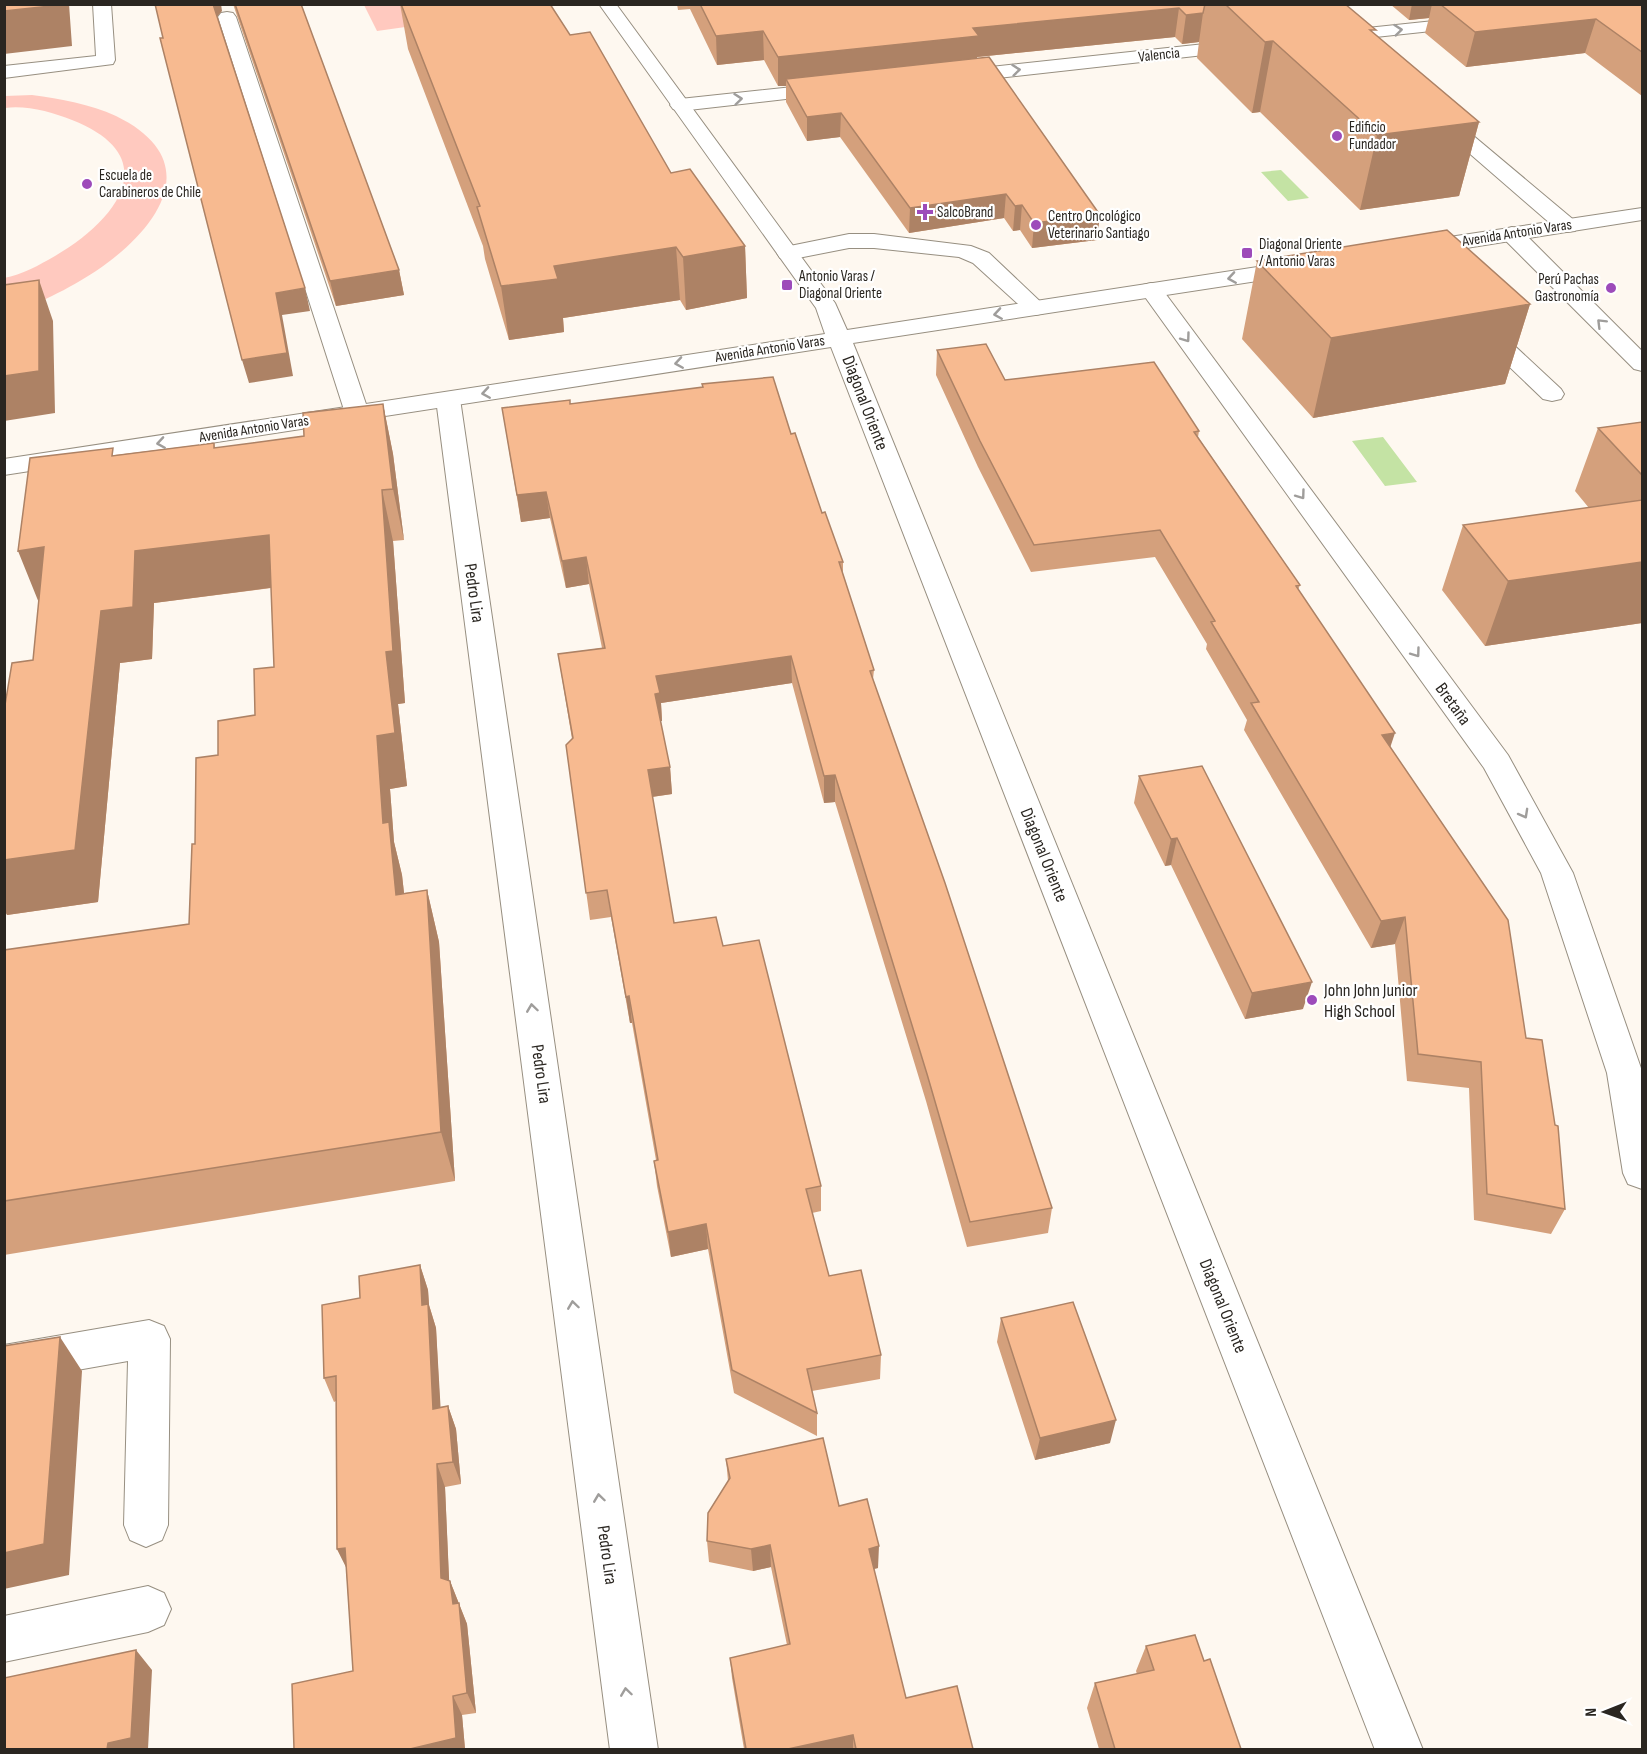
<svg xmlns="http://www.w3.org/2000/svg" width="1647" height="1754" font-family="'Sofia Sans Condensed',sans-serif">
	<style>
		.green { fill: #ffc9bf }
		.water { fill: #c4e3a4 }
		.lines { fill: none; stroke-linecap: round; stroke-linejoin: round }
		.minor-casing { stroke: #978f81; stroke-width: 2 }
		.major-casing { stroke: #978f81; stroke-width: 2 }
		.minor { fill: #fff; fill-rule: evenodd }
		.major { fill: #fff; fill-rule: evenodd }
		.wall { fill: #d4a07c }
		.shaded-wall { fill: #ad8265 }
		.building { fill: #f7ba90; stroke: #ad8265; stroke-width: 1.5 }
		.oneway { stroke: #9f9d9b }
		.poi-dot { fill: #9d4bba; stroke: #fff; stroke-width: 2 }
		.labels { text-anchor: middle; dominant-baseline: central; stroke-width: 4.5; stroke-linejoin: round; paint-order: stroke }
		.far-street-label { font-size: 15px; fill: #2a2621; stroke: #fff }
		.far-poi-label { font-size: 15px; fill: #2a2621; stroke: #fff; text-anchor: start }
		.street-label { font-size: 18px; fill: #2a2621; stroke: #fff }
		.poi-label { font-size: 18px; fill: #2a2621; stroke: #fff; text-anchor: start }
	</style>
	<rect width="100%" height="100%" fill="#fef8f0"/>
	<path class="green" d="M553,4L554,6L377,31L364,5Z
		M32,95C61,99 90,104 116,116C208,161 158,229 96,271C69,288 36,307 5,312L4,278C22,275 39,265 55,256C117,220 166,157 72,120C52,112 26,105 5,108V96Z"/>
	<path class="water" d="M1281,170L1309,198L1288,201L1261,172Z
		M1383,437L1417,482L1385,486L1352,441Z"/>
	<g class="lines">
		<g class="minor-casing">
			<path id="minor" d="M93,4H111L115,60L113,64L4,78V66L96,56Z
				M227,12L233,13L236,17L369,413L366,418L357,420L348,418L345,413L218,17L221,13Z
				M1472,17L1478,18L1481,22L1478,26L1329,42L1323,41L1320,37L1323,33L1329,32Z
				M1242,40L1249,42L1251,46L1249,50L954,83L947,81L945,77L947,73L954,71Z
				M831,83L838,85L841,89L838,93L680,111L673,109L670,105L673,101L680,99Z
				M1438,110L1445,112L1575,221L1578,226L1575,231L1567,232L1559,231L1431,120L1428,116L1431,112Z
				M1512,227L1520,229L1642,351V371L1634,369L1504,239L1501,234L1504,229Z
				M849,234H874L971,246L989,253L1047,308L1044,313L1036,315L1028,313L973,263L959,257L874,248H849L788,260L780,258L777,253L780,248Z
				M1151,283L1159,285L1508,755L1573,873L1642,1071V1189L1628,1184L1623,1173L1607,1073L1541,873L1484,768L1140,290L1143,285Z
				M1481,320L1489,322L1561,389L1564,394L1561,399L1552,401L1543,399L1473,332L1469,327L1473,322Z
				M448,392L457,394L460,399L658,1750H610L436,399L439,394Z
				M149,1320L164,1326L170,1339L168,1525L162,1540L146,1547L130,1540L124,1525L128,1361L4,1383V1345Z
				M148,1586L164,1593L171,1609L164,1625L148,1632L4,1662V1616Z"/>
		</g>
		<g class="major-casing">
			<path id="major" d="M599,4H616L835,303L847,330L1297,261L1305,263L1308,268L1305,273L1297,275L853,343L1423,1750H1375L831,347L4,475V459L825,334L816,308Z
				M1642,208V220L1416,256L1408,254L1405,249L1408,244L1416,242Z"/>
		</g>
		<use href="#minor" class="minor"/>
		<use href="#major" class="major"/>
	</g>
	<path class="wall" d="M233,4H301L399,270L404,295L336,306Z
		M400,4H550L570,35L671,173L745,246L747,298L686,310L680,300L563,318L564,332L509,340L485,259L483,246L408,49Z
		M677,4H1345L1375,35L1479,122L1459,196L1360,210L1260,112L1252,113L1197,58L1199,42L1182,44L1175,37L977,57V59L1097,240L1032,248L1020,230L1013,231L1004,218L909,233L840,137L807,141L786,102V86H778L764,60L717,65L690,9L678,10Z
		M1390,4H1642V96L1585,53L1466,67L1425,33L1429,18L1409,20Z
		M1257,261L1530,304L1505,384L1313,418L1242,339Z
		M937,350L1005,380L1199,431L1198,437L1300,585L1298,590L1390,747L1526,1038L1565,1209L1551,1234L1474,1220L1469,1088L1407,1081L1395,944L1371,948L1244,730L1247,720L1206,649L1207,644L1155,557L1031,572L978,467L936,375Z
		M702,384L791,434L822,513L843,562V574L874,670L873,679L1052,1208L1048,1233L967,1247L926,1101L835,802L824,803L792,683L661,703L662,721H660L670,767L672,794L652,797L674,923L723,946L821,1186V1211L812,1213L829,1276L881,1355L880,1379L812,1391L817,1413V1436L734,1393L708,1249L671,1257L657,1186L654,1161L656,1160L632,1023H630L611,917L590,920L566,745L572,739L558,654L602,648L589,584L566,588L550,518L521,522L502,408L570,404L702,388Z
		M383,404L393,454L404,540L393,541L405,703L398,704L407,786L390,789L394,842L402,875L404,893L427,890L439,942L455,1181L4,1255V950L189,924L195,844L218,755L255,715L274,667L271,588L154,603L152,659L120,663L98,902L7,915L39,602L115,455L214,443L215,448L304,436Z
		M1642,422V623L1485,646L1442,590L1463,525L1589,508L1575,491L1598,428Z
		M1139,776L1303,1009L1245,1019L1171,865L1165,866L1134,803Z
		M420,1265L428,1290L429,1305L436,1328L440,1407L448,1406L456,1429L461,1484L445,1487L449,1581H450L467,1624L476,1713L462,1715L465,1749H294L353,1671L346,1567L337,1549L336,1401L334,1402L324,1378L360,1298Z
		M1001,1318L1110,1443L1035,1460L997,1342Z
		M726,1459L839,1506L878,1568L874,1569L906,1698L973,1749H744L732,1678L730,1658L787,1645L771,1567L753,1571L709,1562L707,1541L728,1481Z
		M1146,1646L1204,1661L1241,1749H1099L1087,1708L1095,1683L1137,1674L1136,1671Z"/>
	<path class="shaded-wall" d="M60,4H69L72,46L4,54V11Z
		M213,4H221L222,11L216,18Z
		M1412,4H1432L1429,18L1409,20Z
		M1179,8L1175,37L977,57V65L786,79V86H778V57L973,28Z
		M1203,13L1199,42L1182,44L1186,15Z
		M1596,19L1585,53L1466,67L1475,32Z
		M763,31L764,60L717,65L716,36Z
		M1273,41L1260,112L1252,113L1265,42Z
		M841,113L840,137L807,141V117Z
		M1479,122L1459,196L1360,210L1377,135Z
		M1006,194L1004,218L909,233L910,208Z
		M1022,205L1020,230L1013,231L1015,206Z
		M1100,215L1097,240L1032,248L1034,223Z
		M745,246L747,298L686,310L683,257Z
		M676,247L680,300L563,318L564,332L509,340L501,286L554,266Z
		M399,270L404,295L336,306L330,281Z
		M39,280L53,321L55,413L4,421V376Z
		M305,288L310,311L282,315L293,376L249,383L242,360L276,293Z
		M1530,304L1505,384L1313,418L1331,338Z
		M383,404L393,454L404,540L393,489Z
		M382,490L393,541L405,703L398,704L407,786L390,789L394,842L402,875L410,947L396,895L383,823L377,736L386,652Z
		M546,492L550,518L521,522L517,495Z
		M269,535L284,586L154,603L152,659L120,663L98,902L7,915L4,910V860L101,611L135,551Z
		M44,547L39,603L18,551Z
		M586,557L589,584L566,588L562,561Z
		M1642,562V623L1485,646L1508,581Z
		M791,656L792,683L661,703L662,721H658L655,694L656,676Z
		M1395,733L1386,760L1382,735Z
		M670,767L672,794L651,797L648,770Z
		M835,775V802L824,803V776Z
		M1177,838L1171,865L1165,866L1171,839Z
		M427,890L439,942L455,1181L441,1132Z
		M1405,917L1395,944L1371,948L1381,921Z
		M1312,982L1303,1009L1245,1019L1252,993Z
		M629,996L632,1023H630L626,997Z
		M706,1224L708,1249L671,1257L668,1232Z
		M420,1265L428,1290L429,1305L436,1328L442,1432L433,1409L422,1305Z
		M60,1337L82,1371L69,1575L4,1589V1553Z
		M448,1406L456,1429L461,1484L453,1462Z
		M1116,1420L1110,1443L1035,1460L1040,1438Z
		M437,1464L445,1487L450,1599L441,1578Z
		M770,1545L771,1567L753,1571L751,1549Z
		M879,1546L878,1568L868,1570L869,1549Z
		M345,1548L348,1571L337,1549Z
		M450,1581L467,1624L476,1713L467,1693L453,1604Z
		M136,1650L152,1670L148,1749H107L108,1743Z
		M453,1696L462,1715L465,1749H410Z
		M853,1735V1749H788Z"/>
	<path class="building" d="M4,4H60V5L4,11Z
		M155,4H213L305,288L276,293L287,353L242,360L160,38H163Z
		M235,4H301L399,270L330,281Z
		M401,4H550L570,35L590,32L671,173L690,169L745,246L683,257L676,247L554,266L558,279L501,286L477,207L480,206Z
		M700,4H1205L1203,13L1186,15L1179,8L973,28L979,36L778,57L763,31L716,36Z
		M1225,4H1345L1376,30H1370L1479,122L1377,135L1273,41L1265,42Z
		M1440,4H1642V52L1596,19L1475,32Z
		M989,57L1100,215L1034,223L1022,205L1015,206L1006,194L910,208L841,113L807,117L786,79Z
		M1447,230L1530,304L1331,338L1257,261Z
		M39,280V371L4,376V285Z
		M986,344L1005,380L1154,362L1199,431L1194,432L1300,585L1296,586L1395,733L1382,735L1508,920L1526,1038L1542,1040L1555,1125L1558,1126L1565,1209L1487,1194L1481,1062L1418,1054L1405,917L1381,921L1251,703L1259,702L1211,622L1215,621L1160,530L1034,545L980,441L937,350Z
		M773,377L791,434L795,433L822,513L825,512L843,562H839L874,670L870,671L945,883L1052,1208L970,1222L927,1074L835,775L824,776L791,656L656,676L660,693L655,694L670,767L648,770L674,923L716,917L723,946L759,940L821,1186L806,1189L829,1276L861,1270L881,1355L807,1369L817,1413L732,1370L706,1224L668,1232L654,1161L658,1160L629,996L626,997L607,890L586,893L566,745L573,738L558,654L605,648L586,557L562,561L546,492L517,495L502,408L570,400V404L703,387L702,384Z
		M383,404L393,489L382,490L393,651L386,652L395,733L377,736L383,823L389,822L396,895L427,890L441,1132L4,1201V950L189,924L192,844H195L196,758L218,755V721L255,715L254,669L274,667L269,535L135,551L133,607L101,611L75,850L4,860V711L12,663L33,660L44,547L18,551L30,458L113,448L112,456L214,443V448L304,436L303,413Z
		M1642,422V475L1598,428Z
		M1642,500V562L1508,581L1463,525Z
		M1202,766L1312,982L1252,993L1177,838L1171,839L1139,776Z
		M420,1265L422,1305L428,1304L433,1409L448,1406L453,1462L437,1464L441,1578L450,1581L453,1604L459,1603L467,1693L453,1696L456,1738L410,1749H294L292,1684L353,1671L345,1548L337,1549L336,1376L324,1378L322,1305L360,1298L359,1276Z
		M1073,1302L1116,1420L1040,1438L1001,1318Z
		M60,1337L44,1544L4,1553V1346Z
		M823,1438L839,1506L867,1499L879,1546L869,1549L906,1698L957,1686L973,1749H856L853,1735L788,1749H746L730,1658L790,1644L770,1545L751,1549L707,1541L708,1513L730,1478L726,1459Z
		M1195,1635L1204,1661L1210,1659L1241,1749H1115L1095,1683L1154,1670L1146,1646Z
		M136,1650L131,1738L108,1743L107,1749H4V1678Z"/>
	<defs><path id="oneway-chevron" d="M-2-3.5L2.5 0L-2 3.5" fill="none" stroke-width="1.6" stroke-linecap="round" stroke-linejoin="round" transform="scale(1.5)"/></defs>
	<g class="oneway">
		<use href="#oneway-chevron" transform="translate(1398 30) rotate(-6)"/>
		<use href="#oneway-chevron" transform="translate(1016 70) rotate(-6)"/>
		<use href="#oneway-chevron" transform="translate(738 99) rotate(-6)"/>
		<use href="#oneway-chevron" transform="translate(1232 278) rotate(171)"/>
		<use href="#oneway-chevron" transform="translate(998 314) rotate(171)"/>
		<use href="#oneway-chevron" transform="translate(1601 323) rotate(-135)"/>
		<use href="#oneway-chevron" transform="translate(1186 338) rotate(54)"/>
		<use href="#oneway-chevron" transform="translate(679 363) rotate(171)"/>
		<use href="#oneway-chevron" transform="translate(486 393) rotate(171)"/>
		<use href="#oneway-chevron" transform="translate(161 443) rotate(171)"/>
		<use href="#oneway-chevron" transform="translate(1301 495) rotate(54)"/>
		<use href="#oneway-chevron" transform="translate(1416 653) rotate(54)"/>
		<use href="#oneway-chevron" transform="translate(1524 814) rotate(61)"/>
		<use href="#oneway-chevron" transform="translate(532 1008) rotate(-98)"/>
		<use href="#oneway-chevron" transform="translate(573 1305) rotate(-98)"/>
		<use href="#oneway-chevron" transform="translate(599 1498) rotate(-98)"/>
		<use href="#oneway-chevron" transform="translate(626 1692) rotate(-98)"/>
	</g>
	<g class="poi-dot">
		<circle cx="1337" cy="136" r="6"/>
		<circle cx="87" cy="184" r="6"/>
		<path d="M922 203h6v6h6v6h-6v6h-6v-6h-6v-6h6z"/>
		<circle cx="1036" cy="225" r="6"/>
		<rect x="1241" y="247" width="12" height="12" rx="3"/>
		<rect x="781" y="279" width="12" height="12" rx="3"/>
		<circle cx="1611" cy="288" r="6"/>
		<circle cx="1312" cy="1000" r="6"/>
	</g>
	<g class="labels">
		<g class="far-street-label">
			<text transform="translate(1159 55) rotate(-6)">Valencia</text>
			<text transform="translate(1517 233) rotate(-9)">Avenida Antonio Varas</text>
			<text transform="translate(770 349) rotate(-9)">Avenida Antonio Varas</text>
			<text transform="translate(254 429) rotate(-9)">Avenida Antonio Varas</text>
		</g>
		<g class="far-poi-label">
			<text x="1349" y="127">Edificio<tspan x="1349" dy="17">Fundador</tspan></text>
			<text x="99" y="175">Escuela de<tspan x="99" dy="17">Carabineros de Chile</tspan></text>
			<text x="937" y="212">SalcoBrand</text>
			<text x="1048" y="216">Centro Oncológico<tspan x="1048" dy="17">Veterinario Santiago</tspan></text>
			<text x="1259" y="244">Diagonal Oriente<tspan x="1259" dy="17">/ Antonio Varas</tspan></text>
			<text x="799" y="276">Antonio Varas /<tspan x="799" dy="17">Diagonal Oriente</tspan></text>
			<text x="1599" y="279" text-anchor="end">Perú Pachas<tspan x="1599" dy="17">Gastronomía</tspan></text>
		</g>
		<g class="street-label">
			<text transform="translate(865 403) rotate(69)">Diagonal Oriente</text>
			<text transform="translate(474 593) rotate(82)">Pedro Lira</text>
			<text transform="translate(1453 704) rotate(54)">Bretaña</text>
			<text transform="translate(1044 855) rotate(68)">Diagonal Oriente</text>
			<text transform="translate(541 1074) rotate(82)">Pedro Lira</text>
			<text transform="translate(1223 1306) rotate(68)">Diagonal Oriente</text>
			<text transform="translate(607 1555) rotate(82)">Pedro Lira</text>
		</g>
		<g class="poi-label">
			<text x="1324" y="990">John John Junior<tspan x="1324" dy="21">High School</tspan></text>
		</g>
	</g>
	<rect width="1647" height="1754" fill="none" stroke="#2a2621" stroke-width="12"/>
	<g transform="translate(1605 1712) rotate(269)" stroke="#ffffff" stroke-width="4.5" paint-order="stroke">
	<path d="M0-4.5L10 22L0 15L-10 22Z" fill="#2a2621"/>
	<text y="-9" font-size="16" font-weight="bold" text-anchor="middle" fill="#2a2621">N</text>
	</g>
</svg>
